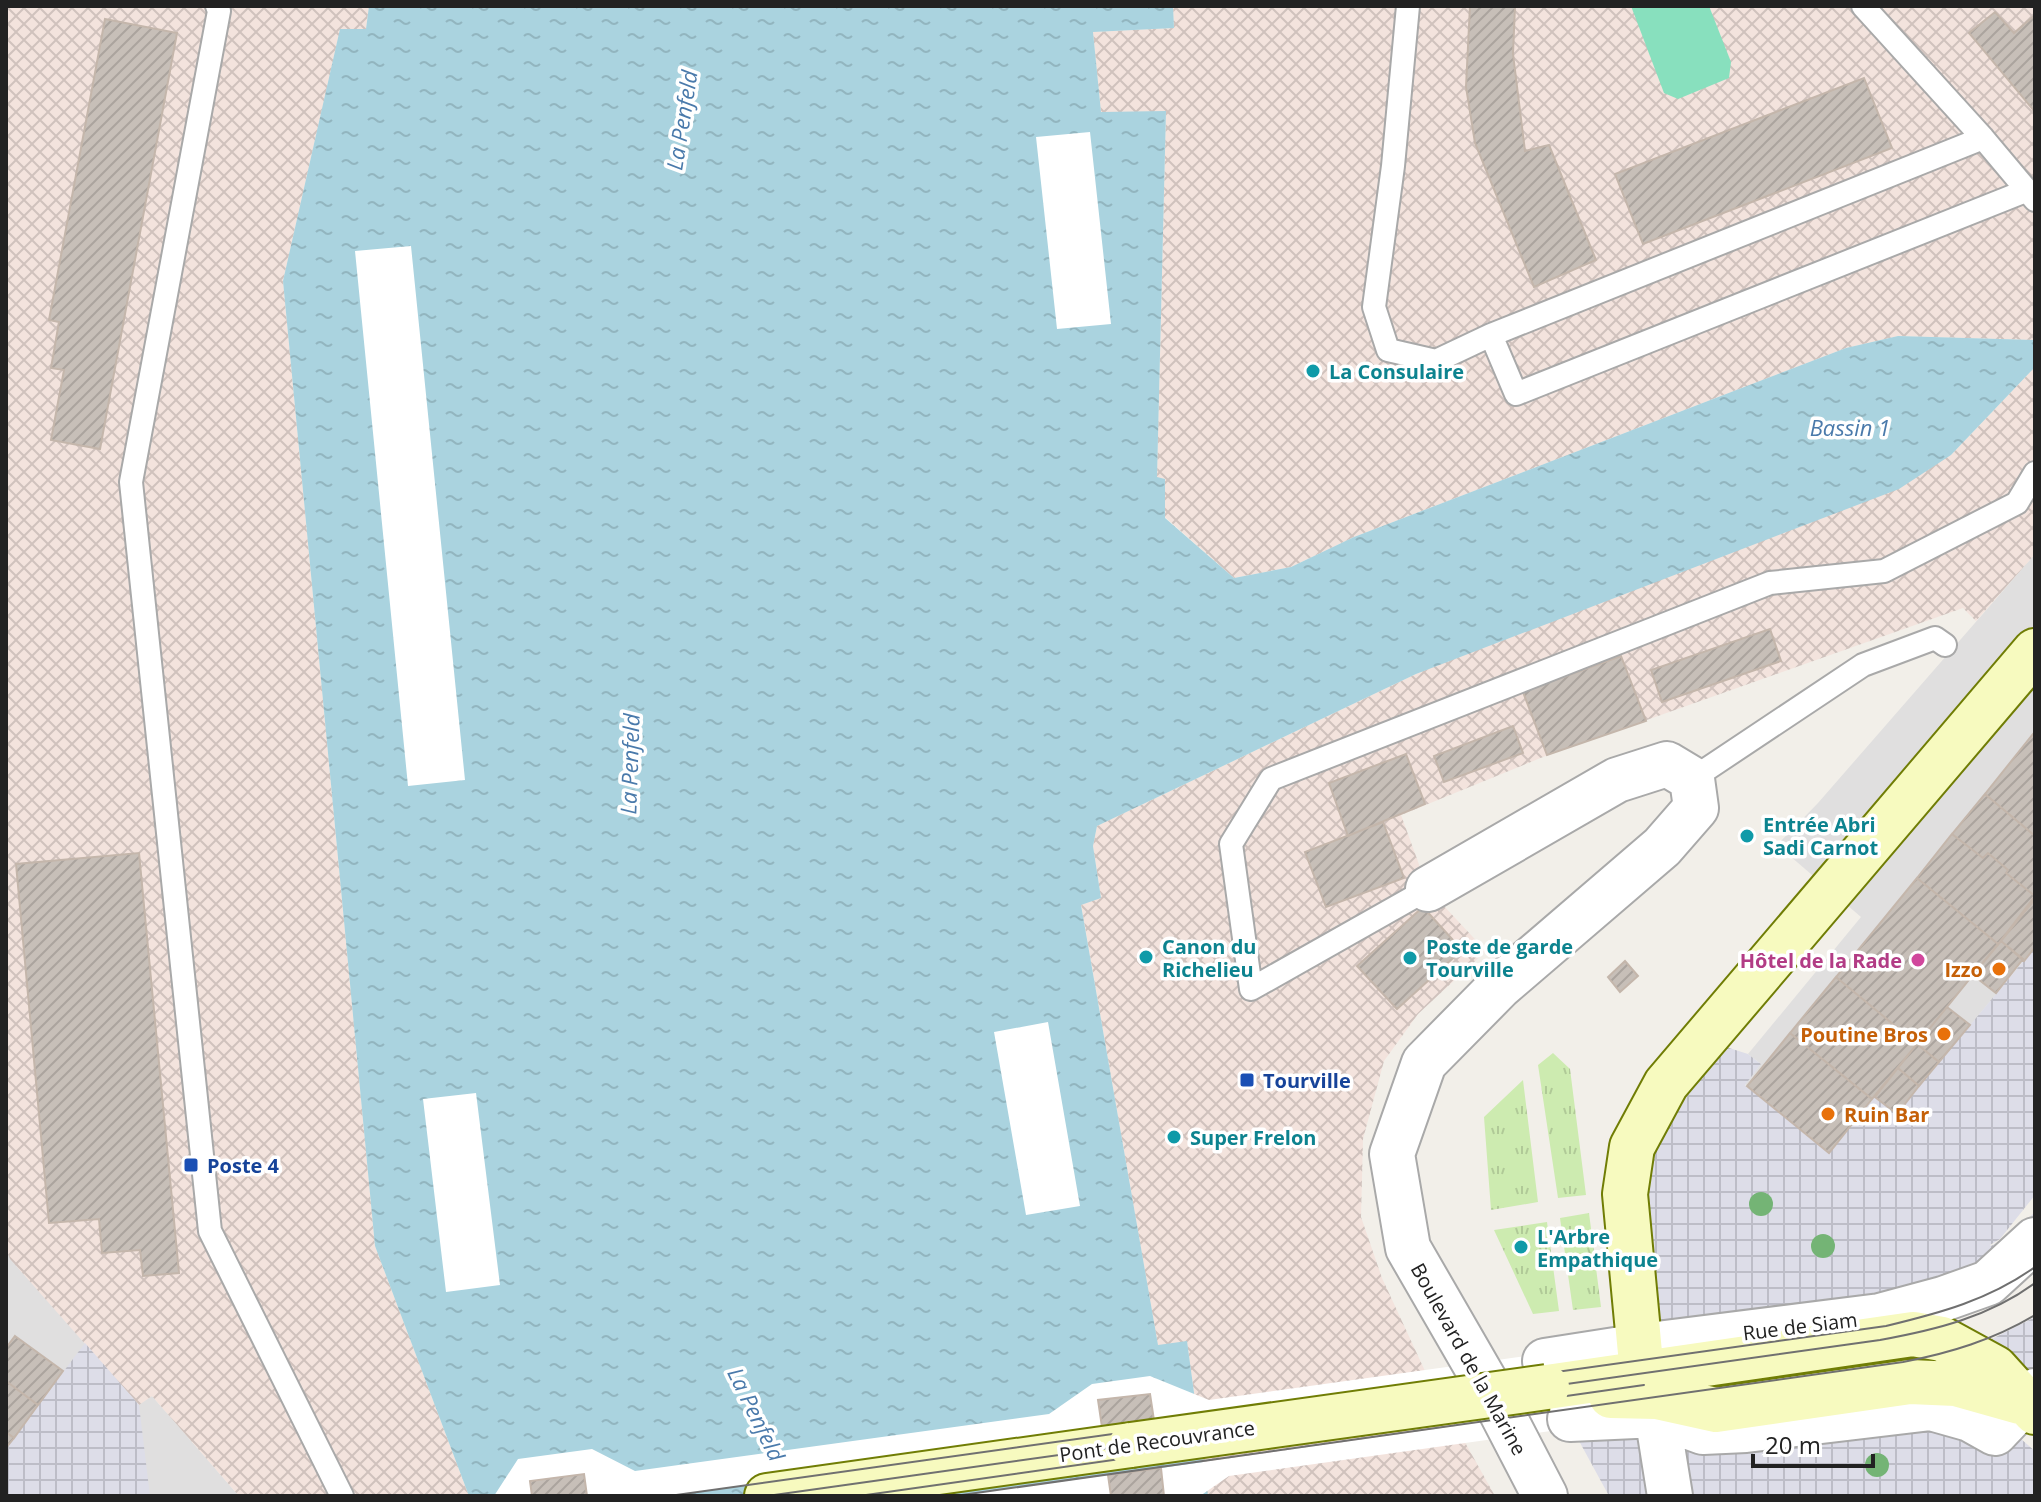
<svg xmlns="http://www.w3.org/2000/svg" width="2041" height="1502" font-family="'Open Sans',sans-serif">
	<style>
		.residential { fill: #e0dfdf }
		.military { fill: url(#military-cross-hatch) }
		.grass { fill: url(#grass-tufts) }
		.pitch { fill: #88e0be }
		.plaza { fill: url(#plaza-grid) }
		.water { fill: url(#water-ripples) }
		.pier { fill: #fff }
		.building { fill: url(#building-hatch); stroke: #c4b6ab; stroke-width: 2 }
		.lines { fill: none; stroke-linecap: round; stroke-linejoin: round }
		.lane-casing { stroke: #a9a9a9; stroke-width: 26 }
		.street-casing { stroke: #a9a9a9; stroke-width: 48 }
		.secondary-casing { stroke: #707d05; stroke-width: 48 }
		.lane { stroke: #fff; stroke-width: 22 }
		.street { stroke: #fff; stroke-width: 44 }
		.secondary { stroke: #f7fabf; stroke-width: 44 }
		.tram { stroke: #707070; stroke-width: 2 }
		.secondary-bridge-casing { stroke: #707d05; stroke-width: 48; stroke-linecap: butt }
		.secondary-bridge { stroke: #f7fabf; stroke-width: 44 }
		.tree { fill: #74b475 }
		.culture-dot { fill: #0f9aa8; stroke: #fff; stroke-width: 3 }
		.hotel-dot { fill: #d1479c; stroke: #fff; stroke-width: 3 }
		.food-dot { fill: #e8710a; stroke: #fff; stroke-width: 3 }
		.transit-dot { fill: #1a4fb4; stroke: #fff; stroke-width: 3 }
		.labels { text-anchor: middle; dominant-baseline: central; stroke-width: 7; stroke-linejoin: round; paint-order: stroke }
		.culture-label { font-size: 20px; font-weight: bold; fill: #0d838f; stroke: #fff; text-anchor: start }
		.hotel-label { font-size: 20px; font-weight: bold; fill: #b23c85; stroke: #fff; text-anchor: end }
		.food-label { font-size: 20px; font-weight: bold; fill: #c56008; stroke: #fff; text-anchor: end }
		.transit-label { font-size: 20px; font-weight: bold; fill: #164399; stroke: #fff; text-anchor: start }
		.street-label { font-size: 20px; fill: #222; stroke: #fff }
		.water-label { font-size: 22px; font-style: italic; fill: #4a7aab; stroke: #fff }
	</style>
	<defs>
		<pattern id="military-cross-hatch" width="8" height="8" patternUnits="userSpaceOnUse" patternTransform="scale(2)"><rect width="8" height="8" fill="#f3e3dd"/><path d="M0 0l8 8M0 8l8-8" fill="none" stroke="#d0c2bd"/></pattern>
		<pattern id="grass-tufts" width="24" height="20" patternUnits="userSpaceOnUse" patternTransform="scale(2)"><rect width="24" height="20" fill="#cdebb0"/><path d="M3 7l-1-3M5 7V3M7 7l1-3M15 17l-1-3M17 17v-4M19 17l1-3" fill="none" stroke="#b0c997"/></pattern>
		<pattern id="plaza-grid" width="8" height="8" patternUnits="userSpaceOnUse" patternTransform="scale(2)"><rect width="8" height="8" fill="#dddde8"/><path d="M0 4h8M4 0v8" fill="none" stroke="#bdbdc7"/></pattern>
		<pattern id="water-ripples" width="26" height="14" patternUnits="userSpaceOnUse" patternTransform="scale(2)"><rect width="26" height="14" fill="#aad3df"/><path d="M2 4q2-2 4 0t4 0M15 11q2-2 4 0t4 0" fill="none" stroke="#92b5bf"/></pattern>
		<pattern id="building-hatch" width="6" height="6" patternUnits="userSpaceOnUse" patternTransform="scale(2)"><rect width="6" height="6" fill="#c7bfb8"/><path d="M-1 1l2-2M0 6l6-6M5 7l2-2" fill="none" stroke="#aba49e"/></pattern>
	</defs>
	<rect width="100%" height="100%" fill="#f2efe9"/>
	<path class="residential" d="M2035,554V947L1897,1114L1829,1153L1745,1084L1761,1064L1748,1054L1861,917L1777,845L1818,803Z
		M6,1249L11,1259L139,1404L152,1396L239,1496H6Z"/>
	<path class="military" d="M6,6H369L366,29L340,30L283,281L375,1246L469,1496H239L152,1396L139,1405L10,1259L6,1249Z
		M1173,6H2035V340L1898,336L1846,348L1354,537L1291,567L1234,578L1165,517V479L1157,478L1166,112L1101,113L1093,32L1174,28Z
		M2035,367V554L1976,621L1963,608L1548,755L1401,815L1428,889L1486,951L1418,1014L1384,1061L1363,1139L1361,1217L1382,1278L1425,1371L1495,1496H1208L1187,1342L1158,1346L1081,904L1101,898L1093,846L1097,826L1416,674L1951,455Z"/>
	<path class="grass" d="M1553,1053L1570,1069L1586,1195L1558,1198L1538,1065Z
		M1523,1080L1538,1202L1491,1210L1484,1117Z
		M1589,1213L1601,1307L1573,1310L1560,1218Z
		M1547,1222L1559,1311L1533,1314L1494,1230Z"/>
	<path class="pitch" d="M1631,6H1709L1731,62L1729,78L1678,99L1664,93Z"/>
	<path class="plaza" d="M2035,947V1195L2000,1239L1990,1245L1991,1246L2014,1232L2035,1212V1264L2019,1276L1662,1325L1656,1299L1645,1204L1650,1170L1661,1136L1675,1109L1726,1047L1748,1054L1761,1064L1745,1085L1829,1153L1875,1097L1897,1113Z
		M2035,1317V1387L1982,1344Z
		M85,1343L139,1405L150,1496H6V1448Z
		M1609,1405L2013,1432L2035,1451V1496H1609L1572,1428Z"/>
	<path class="water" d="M369,6H1173L1174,28L1093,32L1101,112L1166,111L1157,477L1165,479V518L1234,578L1291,567L1354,537L1846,348L1898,336L2035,340V367L1951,455L1899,489L1416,674L1097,826L1093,846L1101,898L1081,905L1158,1345L1187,1341L1208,1496H469L375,1246L283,281L340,29H366Z"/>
	<path class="pier" d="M1090,132L1111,324L1057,329L1036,137Z
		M411,246L465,780L408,786L355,251Z
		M1048,1022L1080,1206L1026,1215L994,1032Z
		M476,1093L500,1285L446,1292L423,1099Z
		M1547,1353L1550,1371L1155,1427L1149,1394L1099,1400L1103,1434L669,1496H494L518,1459L592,1449L635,1471L1049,1414L1092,1384L1150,1376L1209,1400Z
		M1568,1410L1572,1428L1229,1476L1200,1496H1164L1161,1468Z
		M1108,1475L1111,1496H955Z"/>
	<path class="building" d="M1470,6H1515L1513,54L1525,151L1549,145L1596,260L1534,287L1475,143L1466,87Z
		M1995,12L2014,33L2035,15V112L1969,33Z
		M105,19L177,33L100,449L51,440L64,370L51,368L59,322L49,320Z
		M1864,78L1892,148L1643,244L1615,174Z
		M1770,629L1781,661L1662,702L1651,670Z
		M1621,656L1646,721L1547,755L1523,692Z
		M1513,726L1523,753L1444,782L1434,756Z
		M2033,734L2035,735V836L1985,794Z
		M1406,754L1425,804L1348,836L1329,783Z
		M1985,794L2035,836V896L2006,873L2008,870L1988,853L1983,858L1952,834Z
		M1383,822L1404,878L1326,907L1305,852Z
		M1952,834L1983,858L1988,853L2008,870L2006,873L2035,896L1998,944L1917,878Z
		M139,853L179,1273L143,1276L140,1250L102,1253L99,1219L49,1223L16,864Z
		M1917,878L1998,944L1917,1044L1836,977Z
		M2035,899V947L2024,961L2001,941Z
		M1423,907L1462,950L1397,1009L1357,966Z
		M2001,941L2023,959L1996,993L1973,975Z
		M1625,961L1638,976L1620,992L1608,977Z
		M1836,977L1917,1044L1872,1099L1790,1033Z
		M1947,1007L1970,1025L1939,1062L1917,1044Z
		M1790,1033L1872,1099L1829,1153L1747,1086Z
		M1917,1044L1939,1062L1919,1086L1898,1068Z
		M1898,1068L1919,1086L1897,1114L1875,1097Z
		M15,1336L63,1371L38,1405L6,1381V1348Z
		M6,1381L38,1405L14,1438L6,1432Z
		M1150,1394L1155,1427L1103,1434L1098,1400Z
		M6,1432L14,1438L6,1448Z
		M1161,1468L1164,1496H1111L1108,1475Z
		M584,1474L587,1496H532L530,1481Z"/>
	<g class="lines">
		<g class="lane-casing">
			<path id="lane" d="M217,6L219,11L131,482L210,1231L342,1496
				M1408,6L1393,166L1374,307L1388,350L1436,361L1491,335
				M1863,6L1983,138L2035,200
				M1983,138L1491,335L1516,394L2028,190
				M1692,779L1863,665L1935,638L1945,645
				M1428,889L1251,989L1231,844L1271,779L1770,583L1884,571L2017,503L2035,473"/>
		</g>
		<g class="street-casing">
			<path id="street" d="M1428,889L1617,780L1667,764L1692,779L1696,808L1662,847L1500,986L1424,1063L1392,1154L1408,1248L1490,1390L1545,1496
				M1545,1361L1641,1346L1880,1316L1943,1299L1988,1283L2035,1240
				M1657,1415L1670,1496
				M1570,1419L1657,1415L1703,1432L1746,1430L1931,1408L1970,1419L1995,1433L2035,1391"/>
		</g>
		<g class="secondary-casing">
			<path id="secondary" d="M1642,1374L1625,1194L1632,1147L1666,1084L2035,651
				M1547,1387L1913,1334L1942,1339L1995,1368L2035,1412
				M1611,1396L1657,1397L1716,1410L1910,1382L1956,1384L2020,1402
				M767,1496L1131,1445"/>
		</g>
		<use href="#lane" class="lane"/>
		<use href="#street" class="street"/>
		<use href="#secondary" class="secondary"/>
		<path class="tram" d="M669,1496L1886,1326C1940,1313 1989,1300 2035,1267
			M767,1496L1880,1340C1935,1330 1989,1317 2035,1283
			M859,1496L1644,1385
			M955,1496L1903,1362C1950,1353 1993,1340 2035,1315"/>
		<g class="secondary-bridge-casing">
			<path id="secondary-bridge" d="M1131,1445L1547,1387"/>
		</g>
		<use href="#secondary-bridge" class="secondary-bridge"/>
	</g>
	<g class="tree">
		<circle cx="1761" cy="1204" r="12"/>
		<circle cx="1823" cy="1246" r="12"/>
		<circle cx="1877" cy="1465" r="12"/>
	</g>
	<g class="culture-dot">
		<circle cx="1313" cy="371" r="8"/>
		<circle cx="1747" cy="836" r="8"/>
		<circle cx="1146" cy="957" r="8"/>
		<circle cx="1410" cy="958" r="8"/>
		<circle cx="1174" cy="1137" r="8"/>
		<circle cx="1521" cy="1247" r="8"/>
	</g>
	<circle class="hotel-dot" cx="1918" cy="960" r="8"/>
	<g class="food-dot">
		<circle cx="1999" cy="969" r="8"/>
		<circle cx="1944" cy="1034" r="8"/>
		<circle cx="1828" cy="1114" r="8"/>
	</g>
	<g class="transit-dot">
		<rect x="1239" y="1072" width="16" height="16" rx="4"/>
		<rect x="183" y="1157" width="16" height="16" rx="4"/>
	</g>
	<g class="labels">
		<g class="culture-label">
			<text x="1329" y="371">La Consulaire</text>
			<text x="1763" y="824">Entrée Abri<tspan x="1763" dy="23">Sadi Carnot</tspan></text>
			<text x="1162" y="946">Canon du<tspan x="1162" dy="23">Richelieu</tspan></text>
			<text x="1426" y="946">Poste de garde<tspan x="1426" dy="23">Tourville</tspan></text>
			<text x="1190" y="1137">Super Frelon</text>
			<text x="1537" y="1236">L'Arbre<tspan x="1537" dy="23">Empathique</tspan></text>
		</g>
		<g class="hotel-label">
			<text x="1902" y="960">Hôtel de la Rade</text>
		</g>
		<g class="food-label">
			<text x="1983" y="969">Izzo</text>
			<text x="1928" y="1034">Poutine Bros</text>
			<text x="1844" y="1114" text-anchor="start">Ruin Bar</text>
		</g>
		<g class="transit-label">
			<text x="1263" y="1080">Tourville</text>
			<text x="207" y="1165">Poste 4</text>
		</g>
		<g class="street-label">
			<text transform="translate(1800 1326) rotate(-7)">Rue de Siam</text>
			<text transform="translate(1469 1359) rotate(61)">Boulevard de la Marine</text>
			<text transform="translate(1157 1441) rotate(-8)">Pont de Recouvrance</text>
		</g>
		<g class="water-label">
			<text transform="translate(681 120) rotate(-81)">La Penfeld</text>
			<text x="1850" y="427">Bassin 1</text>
			<text transform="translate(629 764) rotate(-88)">La Penfeld</text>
			<text transform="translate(757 1414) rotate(64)">La Penfeld</text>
		</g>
	</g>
	<rect width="2041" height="1502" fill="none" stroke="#222222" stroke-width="16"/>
	<path d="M1753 1454v12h120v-12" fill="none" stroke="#222222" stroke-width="4"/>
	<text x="1765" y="1454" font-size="24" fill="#222222" stroke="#ffffff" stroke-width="6" paint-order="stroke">20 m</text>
</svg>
